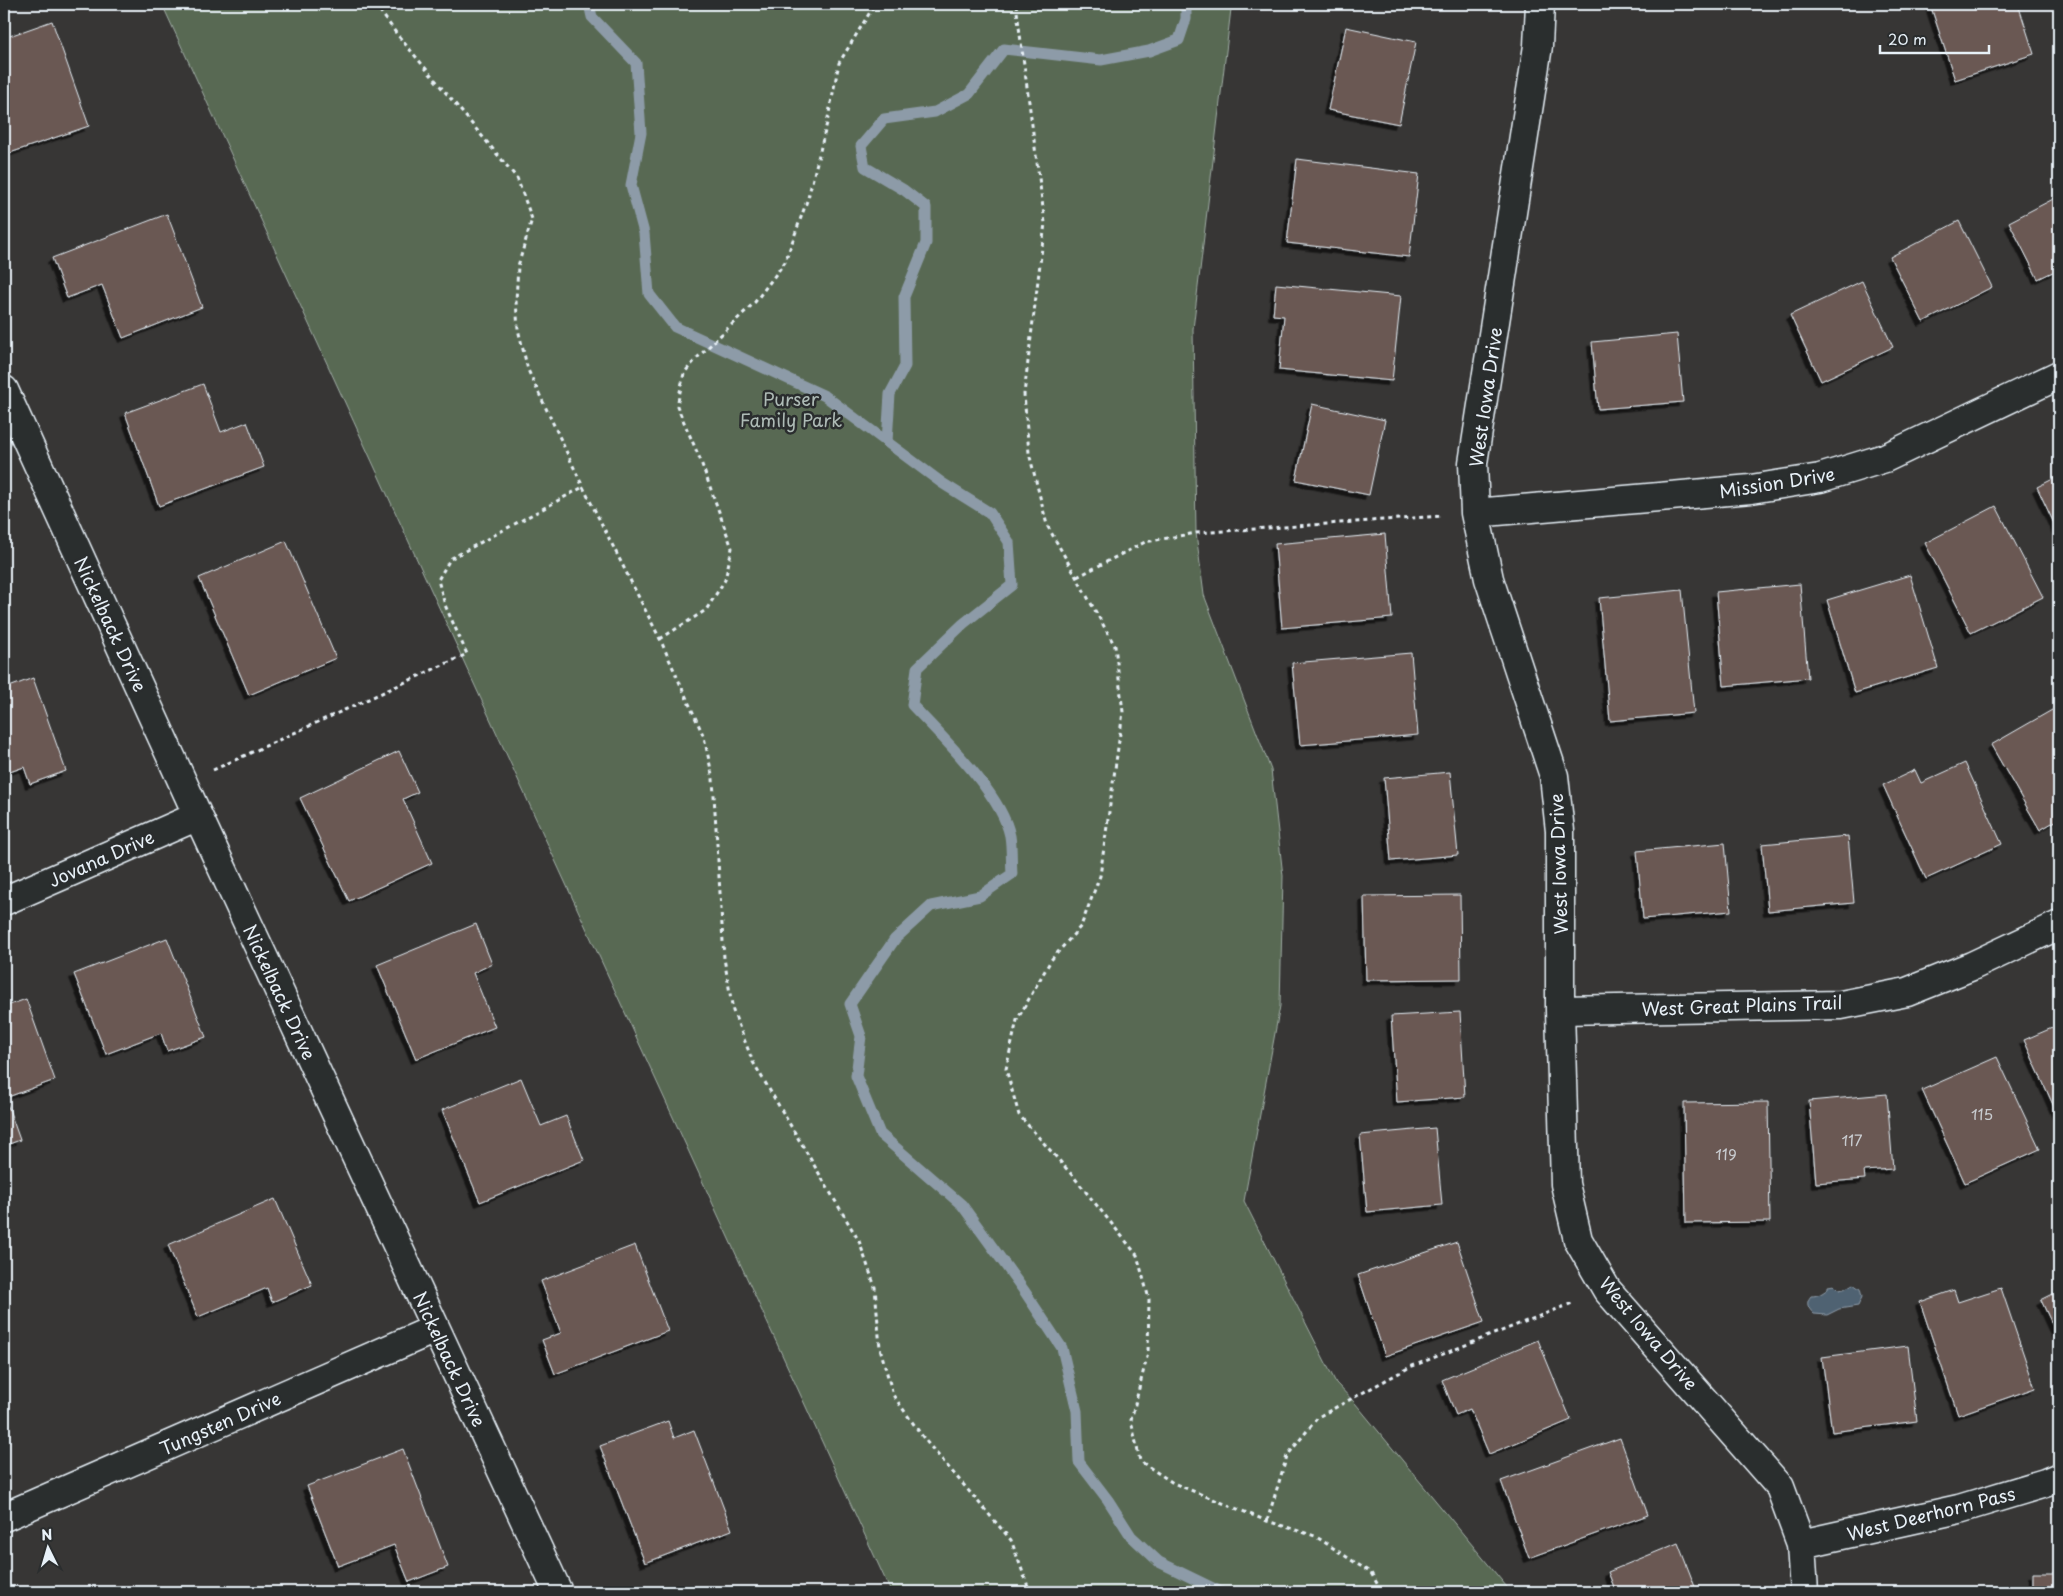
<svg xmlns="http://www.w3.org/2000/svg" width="2063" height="1596" font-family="'Playpen Sans',sans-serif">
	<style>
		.green { fill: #586953; stroke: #a0ada6 }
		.water { fill: #506272; stroke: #8d9ba8 }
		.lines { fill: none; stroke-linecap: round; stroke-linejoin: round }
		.stream { stroke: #8d9ba8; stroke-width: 11 }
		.building { fill: #6a5853; stroke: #e8f1f8; filter: url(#shadow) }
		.street-casing { stroke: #e8f1f8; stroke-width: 31 }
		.path { stroke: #e8f1f8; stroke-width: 3; stroke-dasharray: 4 4; stroke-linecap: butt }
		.street { stroke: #2a2d2e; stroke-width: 28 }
		.labels { text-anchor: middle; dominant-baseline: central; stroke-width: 5; stroke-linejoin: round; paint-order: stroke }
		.number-label { font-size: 15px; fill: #c8cbcf }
		.street-label { font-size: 18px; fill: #e8f1f8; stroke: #2a2d2e }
		.park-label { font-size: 18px; fill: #aebbb6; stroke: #2a2d2e }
	</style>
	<defs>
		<filter id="shadow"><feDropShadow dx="-4.5" dy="4.5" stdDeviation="0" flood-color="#0009"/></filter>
	</defs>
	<rect width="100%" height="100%" fill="#373635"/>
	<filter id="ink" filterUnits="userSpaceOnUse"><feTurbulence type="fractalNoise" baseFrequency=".02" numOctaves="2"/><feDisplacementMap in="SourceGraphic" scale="10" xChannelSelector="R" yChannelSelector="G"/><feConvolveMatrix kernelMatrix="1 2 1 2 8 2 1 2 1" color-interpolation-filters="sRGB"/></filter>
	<g filter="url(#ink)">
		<path class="green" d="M162,4H1231V9L1193,329L1196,533L1204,595L1271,770L1283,876L1280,1006L1244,1201L1336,1383L1355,1403L1511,1592H891Z"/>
		<path class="water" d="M1853,1284L1860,1289L1862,1297L1858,1306L1839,1309L1827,1315L1814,1314C1808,1308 1805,1303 1811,1296C1819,1296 1822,1293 1828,1289V1286L1834,1285L1839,1290L1844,1289Z"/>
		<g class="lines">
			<path class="stream" d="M589,4L592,17L636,63L641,133L631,185L644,233L649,294L675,327L825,396L942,483L990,513L1009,542L1012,585L963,624L917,668L912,705C941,736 1002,794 1010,836C1012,848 1011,862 1012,874L980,896L931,906L895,939L850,1004L861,1036L856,1076L880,1134L962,1205L1025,1292L1062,1348L1077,1411L1079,1462L1108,1500L1131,1536L1159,1562L1221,1592
				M887,442L890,394L905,366L904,297L926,243V207L904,190L865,167L861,146L884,119L935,112L969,94L1004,49L1101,60L1149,51L1179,40L1186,19V4"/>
		</g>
		<path class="building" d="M1930,4H2018L2034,54L1955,80Z
			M52,21L89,126L4,155V38Z
			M1346,27L1416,42L1399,124L1328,110Z
			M1297,159L1419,174L1409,257L1287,243Z
			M2059,196V269L2038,279L2009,222Z
			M167,214L202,307L123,338L102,285L67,298L52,258Z
			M1959,221L1992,287L1923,322L1890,257Z
			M1862,281L1893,347L1821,381L1790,315Z
			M1276,284L1401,296L1392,381L1279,370L1284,316L1273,315Z
			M1677,334L1683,402L1598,409L1592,342Z
			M203,384L221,432L247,422L264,467L159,506L125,413Z
			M1312,404L1385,420L1369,495L1296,480Z
			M2059,476V534L2037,487Z
			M1996,506L2043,597L1971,633L1925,543Z
			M1385,534L1392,618L1282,628L1275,544Z
			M286,541L336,658L249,695L199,578Z
			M1910,575L1938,668L1855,693L1827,600Z
			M1800,584L1808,678L1724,686L1716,592Z
			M1682,590L1694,713L1610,721L1599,598Z
			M1411,653L1418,735L1300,745L1292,663Z
			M33,678L66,771L30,784L24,767L4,774V689Z
			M2059,706V819L2040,830L1991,745Z
			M399,751L418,792L403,799L432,863L349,901L300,798Z
			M1965,763L2002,844L1926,879L1883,785L1915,770L1921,783Z
			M1450,772L1458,855L1391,861L1384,778Z
			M1848,836L1854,903L1768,911L1762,844Z
			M1725,843L1731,911L1643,919L1637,851Z
			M1460,895L1461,979L1366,980L1364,896Z
			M476,924L492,964L473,973L495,1027L416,1059L377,965Z
			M167,938L206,1037L167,1051L161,1033L106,1054L74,974Z
			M26,999L55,1080L5,1098L20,1140L4,1146V1007Z
			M1460,1012L1465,1097L1397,1102L1391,1016Z
			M2059,1025V1118L2024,1040Z
			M1997,1057L2040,1149L1965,1183L1922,1090Z
			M521,1078L541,1126L566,1116L584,1160L480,1202L442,1110Z
			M1887,1094L1893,1169L1864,1171L1865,1179L1816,1183L1809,1101Z
			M1768,1102L1770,1222L1686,1223L1684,1103Z
			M1435,1128L1442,1205L1367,1212L1360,1135Z
			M275,1199L312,1285L272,1302L267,1288L198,1317L168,1245Z
			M1457,1242L1484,1322L1385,1356L1358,1275Z
			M635,1245L668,1331L555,1374L542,1340L561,1333L541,1281Z
			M2001,1288L2035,1388L1958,1415L1920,1302L1954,1290L1958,1302Z
			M2059,1291V1339L2041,1300Z
			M1538,1340L1571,1420L1489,1454L1470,1409L1456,1415L1442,1380Z
			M1908,1346L1917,1421L1832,1432L1822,1357Z
			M668,1421L674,1438L694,1430L732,1530L645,1563L600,1446Z
			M1620,1438L1648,1515L1529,1558L1501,1481Z
			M403,1449L448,1567L409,1582L394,1545L338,1566L307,1486Z
			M1678,1543L1697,1592H1616L1608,1572Z
			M2033,1573H2059V1592H2033Z"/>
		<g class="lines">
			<g class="street-casing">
				<path id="street" d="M1540,4L1538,46L1473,463L1475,513L1489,579L1554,776L1560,831V1010L1565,1184L1578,1240L1607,1290L1780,1487L1801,1544L1804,1592
					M4,390L198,816L558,1592
					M1475,513L1751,489L1820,478L1885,458L2059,375
					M4,901L198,816
					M1560,1010L1841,1005L1907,992L1972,966L2059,925
					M4,1517L435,1329
					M1801,1544L1959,1509L2045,1483L2059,1477"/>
			</g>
			<path class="path" d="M375,4L396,33L517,178L532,219L518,266L516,301L518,329L528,370L583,487L660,639L704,737L713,779L724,958L733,1011L753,1062L859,1241L875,1287L880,1348L893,1395L925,1440L1011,1540L1030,1592
				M1016,4L1045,223L1024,394L1029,453L1047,525L1115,646L1123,712L1100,876L1081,926L1051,960L1017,1020L1006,1069L1019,1115L1073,1176L1137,1255L1149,1299L1148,1353L1131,1420L1140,1461L1173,1483L1267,1521L1315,1536L1371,1573L1382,1592
				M1077,577L1145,542L1196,533L1442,516
				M660,639L706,610L725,580L732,548L700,459L677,406L684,373L698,357L755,302L785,262L808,198L827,123L839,63L875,4
				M213,770L467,654L445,605L438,580L450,559L583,487
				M1267,1521L1287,1456L1318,1417L1410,1367L1575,1302"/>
			<use href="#street" class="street"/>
		</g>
	</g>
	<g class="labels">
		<g class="number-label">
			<text x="1982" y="1113">115</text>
			<text x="1852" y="1139">117</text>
			<text x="1726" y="1153">119</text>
		</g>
		<g class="street-label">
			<text transform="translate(1485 397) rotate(-82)">West Iowa Drive</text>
			<text transform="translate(1777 482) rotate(-9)">Mission Drive</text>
			<text transform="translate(111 624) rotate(65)">Nickelback Drive</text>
			<text transform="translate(101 858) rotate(-24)">Jovana Drive</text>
			<text transform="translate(1558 864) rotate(-92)">West Iowa Drive</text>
			<text transform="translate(280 992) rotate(65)">Nickelback Drive</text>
			<text transform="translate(1742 1005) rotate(-2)">West Great Plains Trail</text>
			<text transform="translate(1649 1333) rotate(50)">West Iowa Drive</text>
			<text transform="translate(450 1359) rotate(65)">Nickelback Drive</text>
			<text transform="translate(220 1423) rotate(-24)">Tungsten Drive</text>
			<text transform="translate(1931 1513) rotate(-14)">West Deerhorn Pass</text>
		</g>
		<g class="park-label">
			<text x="791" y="398">Purser<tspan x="791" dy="21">Family Park</tspan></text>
		</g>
	</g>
	<rect width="2063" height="1596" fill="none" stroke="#2a2d2e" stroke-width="20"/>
	<rect x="10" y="10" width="2043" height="1576" fill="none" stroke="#e8f1f8" stroke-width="2" filter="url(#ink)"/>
	<g transform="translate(48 1548) rotate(355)" stroke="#2a2d2e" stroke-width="4" paint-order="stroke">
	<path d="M0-4L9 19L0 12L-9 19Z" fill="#e8f1f8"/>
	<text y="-8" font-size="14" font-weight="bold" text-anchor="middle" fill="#e8f1f8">N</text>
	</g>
	<path d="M1880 45v8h109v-8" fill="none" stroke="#e8f1f8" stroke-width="2.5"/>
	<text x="1888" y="45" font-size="15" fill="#e8f1f8" stroke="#2a2d2e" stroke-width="4" paint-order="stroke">20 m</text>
</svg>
